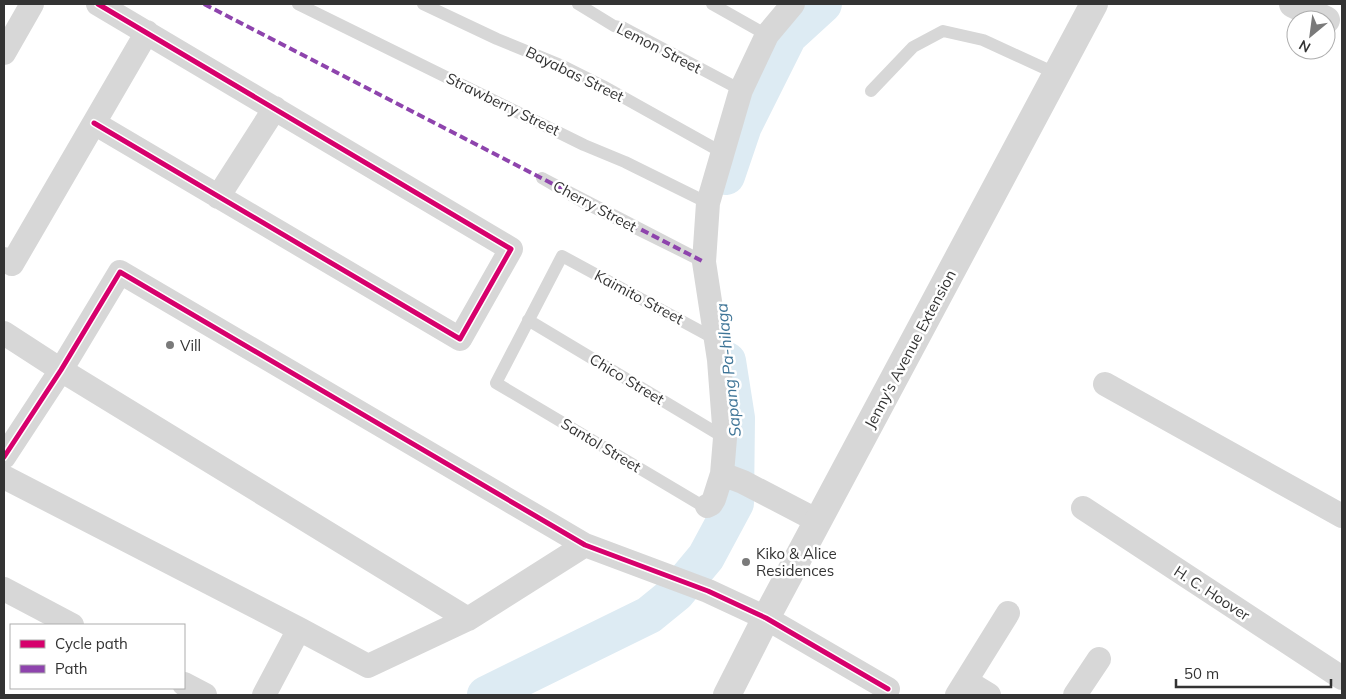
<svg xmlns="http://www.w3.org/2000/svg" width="1346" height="699" font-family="Mulish,sans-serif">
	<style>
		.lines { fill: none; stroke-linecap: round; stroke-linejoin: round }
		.river { stroke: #ddebf3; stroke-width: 38 }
		.service { stroke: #d7d7d7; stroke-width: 12 }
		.minor { stroke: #d7d7d7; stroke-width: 24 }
		.tertiary { stroke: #d7d7d7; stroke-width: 28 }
		.quiet { stroke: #8e44ad; stroke-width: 4; stroke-dasharray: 8 4; stroke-linecap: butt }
		.cycleway-casing { stroke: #fff; stroke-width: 8 }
		.cycleway { stroke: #d6006c; stroke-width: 5 }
		.poi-dot { fill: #7a7a7a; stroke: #fff; stroke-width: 2 }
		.labels { text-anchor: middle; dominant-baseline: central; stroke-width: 5; stroke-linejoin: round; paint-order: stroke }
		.street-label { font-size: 15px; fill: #333; stroke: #fff }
		.poi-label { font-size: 15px; fill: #333; stroke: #fff; text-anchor: start }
		.water-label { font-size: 16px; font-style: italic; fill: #3f7597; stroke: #fff }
	</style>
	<rect width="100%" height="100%" fill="#fff"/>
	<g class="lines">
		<path class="river" d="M726,176L743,126L788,36L823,4
			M486,695L649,615L676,593L706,557L735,503L736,418L727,361"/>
		<path class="service" d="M298,4L584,145L625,162L708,203
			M423,4L497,39L563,66L603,86L723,153
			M578,4L614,26L624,28L741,90
			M712,4L767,35
			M871,91L913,47L943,31L983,40L1057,74
			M542,178L704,262L583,202Z
			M528,320L725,438
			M707,506L701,505L496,383L562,256L715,339"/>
		<path class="minor" d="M4,53L32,4
			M94,123L460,339L511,249L98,4
			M218,197L275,108
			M4,259L12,264L147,32
			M4,333L61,370L468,619
			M1105,384L1342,516
			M4,457L61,370L120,272L585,545L708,591L766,618L888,689
			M722,474L743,482L818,521
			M4,477L299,629L368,666L468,619L585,545
			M707,506L711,504L714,499L722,474L725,438L719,360L704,262L708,203L741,90L767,35L793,4
			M1083,508L1342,678
			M4,589L72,625
			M966,681L989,695
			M184,684L205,695
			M264,695L299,629
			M957,695L1008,613
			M1075,695L1099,659"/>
		<path class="tertiary" d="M1293,4L1326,20
			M727,695L766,618L1094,4"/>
		<path class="quiet" d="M204,4L704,262"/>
		<g class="cycleway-casing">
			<path id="cycleway" d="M94,123L460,339L511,249L98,4
				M4,457L61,370L120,272L585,545L708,591L766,618L888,689"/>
		</g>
		<use href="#cycleway" class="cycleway"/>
	</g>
	<g class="poi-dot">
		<circle cx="170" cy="345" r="5"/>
		<circle cx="746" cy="562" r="5"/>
	</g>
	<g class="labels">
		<g class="street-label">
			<text transform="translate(659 48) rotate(27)">Lemon Street</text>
			<text transform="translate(575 74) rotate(26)">Bayabas Street</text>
			<text transform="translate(503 104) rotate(26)">Strawberry Street</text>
			<text transform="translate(595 206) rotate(28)">Cherry Street</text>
			<text transform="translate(639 297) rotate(28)">Kaimito Street</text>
			<text transform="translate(910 349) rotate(-62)">Jenny's Avenue Extension</text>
			<text transform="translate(627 379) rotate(31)">Chico Street</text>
			<text transform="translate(601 445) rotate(31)">Santol Street</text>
			<text transform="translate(1212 593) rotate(33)">H. C. Hoover</text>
		</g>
		<g class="poi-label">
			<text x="180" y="345">Vill</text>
			<text x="756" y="553">Kiko &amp; Alice<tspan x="756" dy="17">Residences</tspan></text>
		</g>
		<g class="water-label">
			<text transform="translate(728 370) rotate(-96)">Sapang Pa-hilaga</text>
		</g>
	</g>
	<rect width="1346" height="699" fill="none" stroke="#333333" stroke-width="10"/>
	<rect x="10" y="624" width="175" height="65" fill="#ffffff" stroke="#adadad"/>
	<rect x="20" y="640" width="25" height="8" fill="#d6006c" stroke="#adadad"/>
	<text x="55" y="649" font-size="15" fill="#333333">Cycle path</text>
	<rect x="20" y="665" width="25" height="8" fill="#8e44ad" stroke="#adadad"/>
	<text x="55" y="674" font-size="15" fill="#333333">Path</text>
	<g transform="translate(1311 35) rotate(209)"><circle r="24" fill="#ffffff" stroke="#adadad"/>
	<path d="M0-4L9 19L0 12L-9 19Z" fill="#7a7a7a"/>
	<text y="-8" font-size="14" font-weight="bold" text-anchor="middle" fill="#333333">N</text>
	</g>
	<path d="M1176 679v8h155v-8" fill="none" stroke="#333333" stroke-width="2.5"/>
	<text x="1184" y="679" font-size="15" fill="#333333" stroke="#ffffff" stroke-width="4" paint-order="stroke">50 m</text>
</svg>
